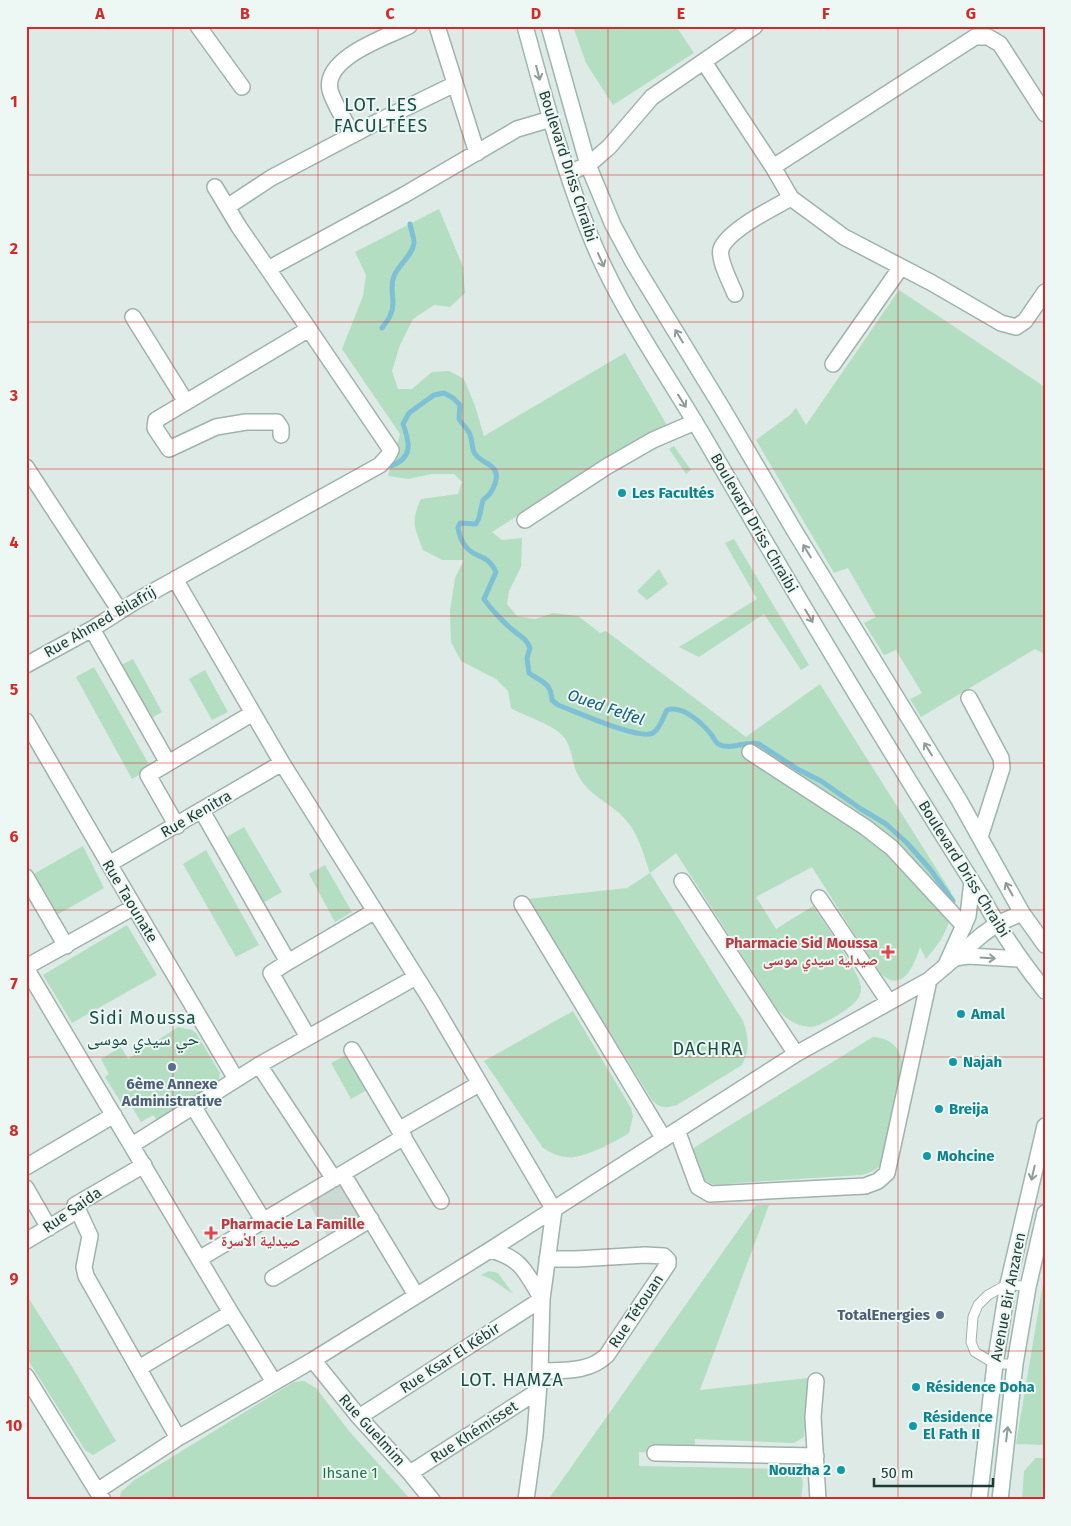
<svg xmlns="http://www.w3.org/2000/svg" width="1071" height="1526" font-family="'Fira Sans','Noto Naskh Arabic',sans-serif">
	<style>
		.built { fill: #cbdad5 }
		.green { fill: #b3dec2 }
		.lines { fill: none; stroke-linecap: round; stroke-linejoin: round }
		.stream { stroke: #7ec0d5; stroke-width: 5 }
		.service-casing { stroke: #a0b2ad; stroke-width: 11 }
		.minor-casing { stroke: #a0b2ad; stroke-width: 18 }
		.secondary-casing { stroke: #9bb7af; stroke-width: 18 }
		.service { stroke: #fff; stroke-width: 9 }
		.minor { stroke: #fff; stroke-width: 15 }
		.secondary { stroke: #fff; stroke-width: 15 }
		.oneway { stroke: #8e9d9a }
		.grid { fill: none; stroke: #d62828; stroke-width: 1; stroke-opacity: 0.55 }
		.culture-dot { fill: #0f9aa8; stroke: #edf7f3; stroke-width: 2 }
		.health-dot { fill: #e0444e; stroke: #edf7f3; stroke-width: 2 }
		.service-dot { fill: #5c6f8a; stroke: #edf7f3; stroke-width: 2 }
		.labels { text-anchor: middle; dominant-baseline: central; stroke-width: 4; stroke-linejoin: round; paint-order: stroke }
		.street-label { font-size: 15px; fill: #1d3b35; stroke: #edf7f3 }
		.culture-label { font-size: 15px; font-weight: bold; fill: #0d838f; stroke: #edf7f3; text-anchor: start }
		.health-label { font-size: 15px; font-weight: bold; fill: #be3a42; stroke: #edf7f3; text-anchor: end }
		.service-label { font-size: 15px; font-weight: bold; fill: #4e5e75; stroke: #edf7f3 }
		.park-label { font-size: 15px; fill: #24754b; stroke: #edf7f3 }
		.water-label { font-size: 16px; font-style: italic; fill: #13607b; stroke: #edf7f3 }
		.quarter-label { font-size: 18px; letter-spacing: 1px; fill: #184e46; stroke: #edf7f3 }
		.neatline { fill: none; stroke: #d62828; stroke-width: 2 }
		.grid-label { font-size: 16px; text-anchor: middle; font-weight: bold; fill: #d62828 }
	</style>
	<rect width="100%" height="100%" fill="#ddeae5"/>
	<path class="built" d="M343,1174L371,1219L331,1243L305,1196Z"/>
	<path class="green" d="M573,26H676L694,53L613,105L586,63Z
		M439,209L463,267L465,293L450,307L434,305L413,319L400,345L392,371L398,389H412L432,372L449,371L464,379L475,406L484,436L625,353L668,427L608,458L492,532L502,540L522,538L521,567L509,591L507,604L517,616L535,619L553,613L578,616L600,633L606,631L746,737L820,684L951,892C954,921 945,937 926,959L920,947C913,969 901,996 877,970L812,867L756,897L776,929L813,906C824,923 858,970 861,986C861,990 861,994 859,997C854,1007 821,1027 810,1027C796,1026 786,1019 777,1009L676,853L650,873L743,1021C749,1038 750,1049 742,1065L677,1105C666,1108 660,1109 652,1100L527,899L627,888L650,873C642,850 638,830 619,813C605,801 588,793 579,777C572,767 573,746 562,735C550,723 526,717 511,708L508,691L496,679L461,661L451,642L450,611L455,578L464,560H442L423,550C415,528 410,522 421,499L458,494L462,482L454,474H432L408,479L388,476L400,434L342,349L363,296L366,275L355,252Z
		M899,290L1045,387V654L1035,649L921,717L910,699L922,693L896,650L884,655L864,623L876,617L848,568L834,573L756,440L790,415L796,408L806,425Z
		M674,446L691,470L686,474L669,449Z
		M734,539L809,665L801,670L764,614L699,657L679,647L757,599L725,543Z
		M659,569L668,584L647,600L637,591Z
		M133,659L162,712L148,720L119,666Z
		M94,667L151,768L132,779L76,677Z
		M205,670L228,712L212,720L189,679Z
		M244,827L282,892L261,904L223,839Z
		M83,846L104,888L53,917L30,876Z
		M206,850L259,945L236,957L183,864Z
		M325,865L352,912L335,922L309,874Z
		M127,925L157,975L72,1023L43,975Z
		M573,1011L631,1108L633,1116L629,1133C615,1142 582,1160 565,1157C557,1156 550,1152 543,1148L484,1061Z
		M178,1027L192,1030L196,1033L220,1073C219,1076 220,1078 218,1081C212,1090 169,1113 157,1120L153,1115L141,1122L131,1105L125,1109L105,1077L109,1074L101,1059L121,1047L128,1059Z
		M873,1037C891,1038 901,1048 903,1066L883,1162C877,1170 871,1173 861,1175L736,1183C702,1189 702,1180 692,1150L695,1147Z
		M347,1055L367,1090L351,1099L331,1063Z
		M756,1205H769L700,1390L808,1378L804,1437L794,1443L695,1439V1454L639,1452V1466L790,1469L800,1472L803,1482L801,1500H548Z
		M489,1271L498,1273L513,1294L491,1279L481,1275Z
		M1045,1271V1445L1016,1444Z
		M26,1294L74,1370L116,1441L93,1455L85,1450L26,1357Z
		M304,1381L316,1388L349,1431L411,1500H119L121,1492L133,1481L294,1382Z
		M1035,1458H1045V1500H1022L1024,1471L1034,1460Z"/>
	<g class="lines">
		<path class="stream" d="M382,328C388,320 393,314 393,303C393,294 390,286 394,276C398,265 413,255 414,243C414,237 411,230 410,224
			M391,466C413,458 410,443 403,424L409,413L434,395L444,393L453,398L460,405L459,419C462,425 468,428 470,435C473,441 471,448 475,454C480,460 485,462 491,466C503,475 492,494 483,500L479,518L476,524L460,523L458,528C459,534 462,542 466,547C477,560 486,552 496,572L484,599C489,607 506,625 514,631C521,637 526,638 530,648L527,658L529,673C541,682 551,682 552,700L558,705C575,711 640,741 653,733C660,729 663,717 667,710C682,705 701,722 710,733C713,736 714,740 717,743C729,752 746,740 759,744L799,770L821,781L861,809L886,824L907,843L930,869L953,901"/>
		<g class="service-casing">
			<path id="service" d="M1015,1364H995L975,1352L971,1342L973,1317L978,1305L988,1295L1008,1284L1028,1287"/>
		</g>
		<g class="minor-casing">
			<path id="minor" d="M198,26L242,87
				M437,26L477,153
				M704,62L773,167L791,198L844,237L932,283L1001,323L1016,327L1025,321L1045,292
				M353,135C346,123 333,102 330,90C323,58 386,37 409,26
				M773,167L975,37H988L1000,44L1045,114
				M568,173L588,165L594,160L609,147L652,97L755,26
				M215,187L239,227L268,269L404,195L517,129L551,119
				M227,207L271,178L377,122L455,84
				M735,294C731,283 718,260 721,249C728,230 773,208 791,198
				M133,317L186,402
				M833,364L901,267
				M281,435V428L277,422H246L216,427L169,449L155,428L156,420L309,329
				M26,467L120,611
				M525,520L606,467L653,440L695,422
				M175,579L282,763L432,1002L554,1210L542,1299L540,1371L535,1435L526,1500
				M92,629L168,763
				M26,665L92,629L136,601L380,465L388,456L391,450L268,269
				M969,698L1001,758L1002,768L980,837
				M26,721L109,864L236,1079
				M750,752L865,827L892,848L964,926
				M202,811L288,962L375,911
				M177,826L148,775L253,713
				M109,864L282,763
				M26,877L66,946
				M682,881L796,1054
				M819,898L889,1002
				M522,904L664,1139
				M288,962L271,973L308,1037
				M26,967L134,907
				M26,968L231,1313L274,1382
				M352,1050L441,1201
				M259,1065L334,1179
				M193,1106L263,1220
				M400,1129L479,1084
				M677,1130L698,1187L710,1194L865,1186L878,1181L887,1173L929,980
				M132,1145L259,1065L416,977
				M26,1167L114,1115
				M343,1174L416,1295
				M26,1188L49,1228
				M78,1210L90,1236L84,1267L86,1276L178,1438
				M26,1241L78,1210L75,1205L144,1165
				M199,1259L404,1137
				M273,1278L371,1219
				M313,1360L359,1417L410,1473L432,1500
				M139,1368L231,1313
				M540,1371C563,1370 589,1373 607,1355L668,1264V1260L664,1256L645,1255L576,1259H547
				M26,1376L97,1491
				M816,1381L813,1417L818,1500
				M359,1417L542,1299C526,1273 522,1258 490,1250
				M655,1453L816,1456
				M410,1473L538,1391
				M103,1500L97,1491L178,1438L313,1360L490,1250L796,1054L929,980L983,934L997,924L1022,913"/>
		</g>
		<g class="secondary-casing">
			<path id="secondary" d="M525,26C544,96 563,168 590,235C619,308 666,372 705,439C795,594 887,748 983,899C1001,932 1022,962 1045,991
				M549,26L588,165L613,225L633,262L724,411L794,530L959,800L1022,913L1045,945
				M955,958L968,956L1020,959
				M946,965L968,916L972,881
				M979,1500L995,1364L1008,1284L1045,1126
				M1000,1500L1015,1364L1028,1287L1045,1213"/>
		</g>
		<use href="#service" class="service"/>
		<use href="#minor" class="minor"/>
		<use href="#secondary" class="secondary"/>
	</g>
	<defs><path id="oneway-shaft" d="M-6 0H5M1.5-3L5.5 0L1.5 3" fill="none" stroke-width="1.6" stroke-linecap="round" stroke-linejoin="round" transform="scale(1.25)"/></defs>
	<g class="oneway">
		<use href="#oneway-shaft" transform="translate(538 73) rotate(75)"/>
		<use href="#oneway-shaft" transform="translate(601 260) rotate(66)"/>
		<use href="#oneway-shaft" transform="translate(679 336) rotate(-121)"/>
		<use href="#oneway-shaft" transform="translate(682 401) rotate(58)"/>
		<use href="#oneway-shaft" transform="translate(807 551) rotate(-121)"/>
		<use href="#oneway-shaft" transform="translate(809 616) rotate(59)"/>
		<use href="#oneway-shaft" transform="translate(928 749) rotate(-122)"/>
		<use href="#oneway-shaft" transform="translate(1009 889) rotate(-119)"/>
		<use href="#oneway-shaft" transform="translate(988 958) rotate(4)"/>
		<use href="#oneway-shaft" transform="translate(1033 1173) rotate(103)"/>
		<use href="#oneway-shaft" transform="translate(1007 1434) rotate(-83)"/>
	</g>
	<path class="grid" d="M173,26V1500M318,26V1500M463,26V1500M608,26V1500M753,26V1500M898,26V1500M26,175H1045M26,322H1045M26,469H1045M26,616H1045M26,763H1045M26,910H1045M26,1057H1045M26,1204H1045M26,1351H1045"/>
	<g class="culture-dot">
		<circle cx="622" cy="493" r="5"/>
		<circle cx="961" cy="1014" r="5"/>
		<circle cx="953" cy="1062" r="5"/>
		<circle cx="939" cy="1109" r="5"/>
		<circle cx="927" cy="1156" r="5"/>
		<circle cx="916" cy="1387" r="5"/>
		<circle cx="913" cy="1426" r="5"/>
		<circle cx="841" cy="1470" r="5"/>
	</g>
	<g class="health-dot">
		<path d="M885.5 944.5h5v5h5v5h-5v5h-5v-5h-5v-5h5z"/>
		<path d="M208.5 1225.5h5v5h5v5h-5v5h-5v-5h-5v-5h5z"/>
	</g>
	<g class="service-dot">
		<circle cx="172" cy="1067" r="5"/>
		<circle cx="940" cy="1315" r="5"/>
	</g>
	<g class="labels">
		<g class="street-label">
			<text transform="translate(568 166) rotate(72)">Boulevard Driss Chraibi</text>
			<text transform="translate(754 523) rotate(60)">Boulevard Driss Chraibi</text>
			<text transform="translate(100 622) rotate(-30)">Rue Ahmed Bilafrij</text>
			<text transform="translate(196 814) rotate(-30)">Rue Kenitra</text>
			<text transform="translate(964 869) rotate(58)">Boulevard Driss Chraibi</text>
			<text transform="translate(130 901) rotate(59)">Rue Taounate</text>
			<text transform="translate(72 1210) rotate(-35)">Rue Saida</text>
			<text transform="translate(1008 1297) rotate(-79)">Avenue Bir Anzaren</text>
			<text transform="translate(636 1311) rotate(-56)">Rue Tétouan</text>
			<text transform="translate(450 1358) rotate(-33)">Rue Ksar El Kébir</text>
			<text transform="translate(372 1430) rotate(48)">Rue Guelmim</text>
			<text transform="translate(474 1432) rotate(-33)">Rue Khémisset</text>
		</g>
		<g class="culture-label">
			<text x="632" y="493">Les Facultés</text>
			<text x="971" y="1014">Amal</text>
			<text x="963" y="1062">Najah</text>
			<text x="949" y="1109">Breija</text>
			<text x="937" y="1156">Mohcine</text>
			<text x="926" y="1387">Résidence Doha</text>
			<text x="923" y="1417">Résidence<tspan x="923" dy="17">El Fath II</tspan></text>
			<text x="831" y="1470" text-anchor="end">Nouzha 2</text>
		</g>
		<g class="health-label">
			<text x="878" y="943">Pharmacie Sid Moussa<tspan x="878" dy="17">صيدلية سيدي موسى</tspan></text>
			<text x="221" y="1224" text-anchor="start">Pharmacie La Famille<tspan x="221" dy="17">صيدلية الأسرة</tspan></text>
		</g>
		<g class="service-label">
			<text x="172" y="1084">6ème Annexe<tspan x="172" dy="17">Administrative</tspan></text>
			<text x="930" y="1315" text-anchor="end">TotalEnergies</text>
		</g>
		<g class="park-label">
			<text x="350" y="1473">Ihsane 1</text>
		</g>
		<g class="water-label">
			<text transform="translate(606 707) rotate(19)">Oued Felfel</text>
		</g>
		<g class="quarter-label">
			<text x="381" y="105">LOT. LES<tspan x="381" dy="21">FACULTÉES</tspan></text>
			<text x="143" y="1018">Sidi Moussa<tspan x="143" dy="21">حي سيدي موسى</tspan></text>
			<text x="708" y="1049">DACHRA</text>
			<text x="512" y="1380">LOT. HAMZA</text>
		</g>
	</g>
	<rect width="1071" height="1526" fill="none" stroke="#edf7f3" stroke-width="55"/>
	<path d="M874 1478v8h119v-8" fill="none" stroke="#1d3b35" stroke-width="2.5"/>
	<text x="881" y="1478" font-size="15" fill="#1d3b35" stroke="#edf7f3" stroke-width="4" paint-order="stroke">50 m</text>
	<rect x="28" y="28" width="1016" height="1470" class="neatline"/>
	<g class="grid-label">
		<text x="100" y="19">A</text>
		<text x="245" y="19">B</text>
		<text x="390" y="19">C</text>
		<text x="536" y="19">D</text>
		<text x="681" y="19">E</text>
		<text x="826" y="19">F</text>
		<text x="971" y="19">G</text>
		<text x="14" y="107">1</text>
		<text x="14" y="254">2</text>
		<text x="14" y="401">3</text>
		<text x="14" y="548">4</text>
		<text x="14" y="695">5</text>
		<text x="14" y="842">6</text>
		<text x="14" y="989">7</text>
		<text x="14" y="1136">8</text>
		<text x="14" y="1284">9</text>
		<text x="14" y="1431">10</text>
	</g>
</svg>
